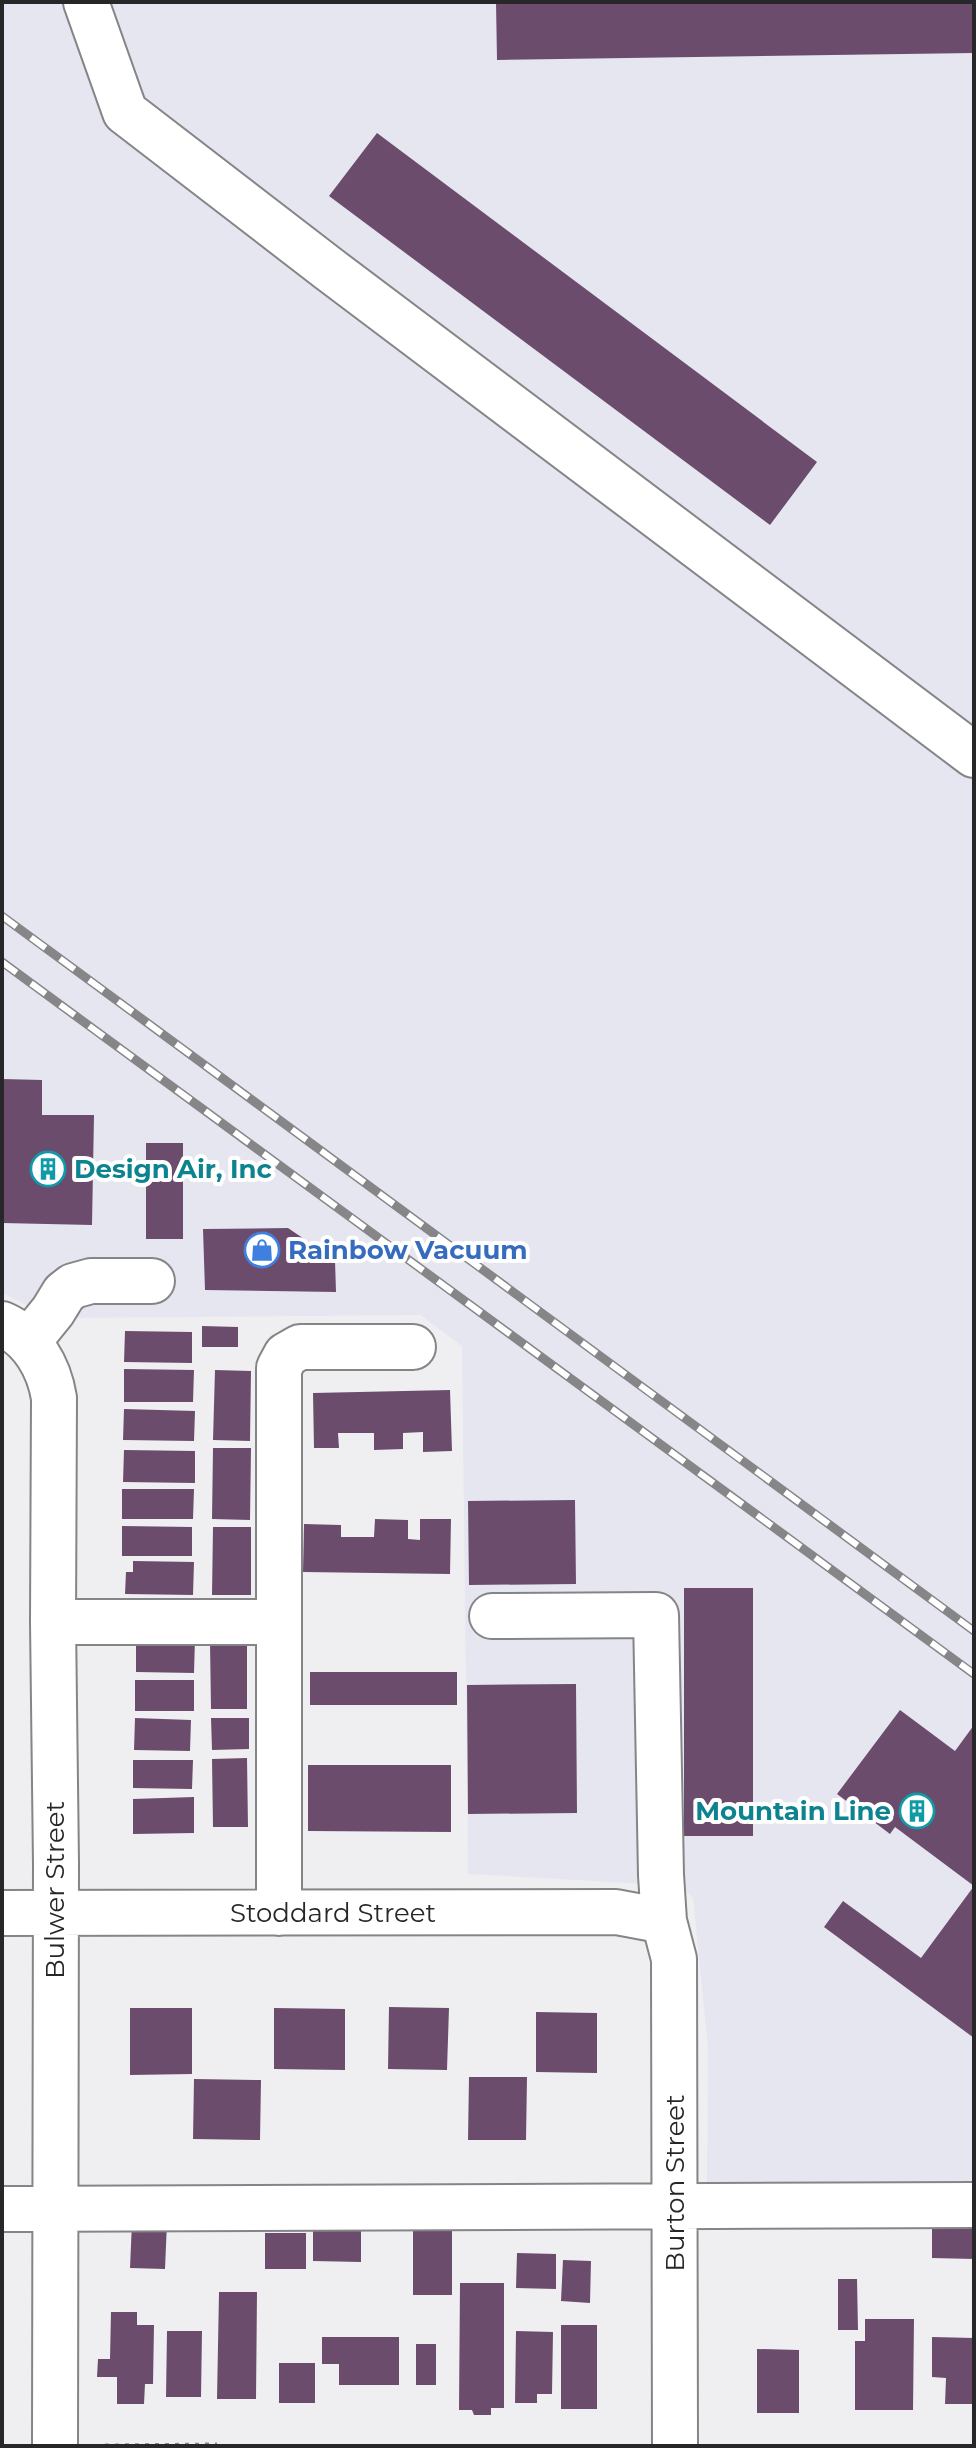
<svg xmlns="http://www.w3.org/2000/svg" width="976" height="2448" font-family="Montserrat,sans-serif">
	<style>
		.built { fill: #e6e6f1 }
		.building { fill: #6c4c6c }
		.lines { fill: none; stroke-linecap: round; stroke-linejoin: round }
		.minor-casing { stroke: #858588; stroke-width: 48 }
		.path { stroke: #89898b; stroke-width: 5; stroke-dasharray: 4 6; stroke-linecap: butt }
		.minor { stroke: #fff; stroke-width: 44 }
		.rail-casing { stroke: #868689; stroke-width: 9 }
		.rail { stroke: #fff; stroke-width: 6; stroke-dasharray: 18; stroke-linecap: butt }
		.labels { text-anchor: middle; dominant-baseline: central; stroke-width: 8; stroke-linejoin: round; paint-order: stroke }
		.culture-label { font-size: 26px; font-weight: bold; fill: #0d838f; stroke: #fff; text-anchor: start }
		.shop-label { font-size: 26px; font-weight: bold; fill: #366cbe; stroke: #fff; text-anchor: start }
		.street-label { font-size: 26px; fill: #272729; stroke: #fff }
	</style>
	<rect width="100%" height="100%" fill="#efeff2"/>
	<path class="built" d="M2,2H974V2186L707,2188L708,2048L693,1898L682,1886L468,1874L462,1346L420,1315L67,1318L56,1331L26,1305L2,1293Z"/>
	<path class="building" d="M496,2H974V53L497,60Z
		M377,133L817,462L770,525L329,196Z
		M2,1079L42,1080V1115H94L92,1225L2,1223Z
		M146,1143H183V1239H146Z
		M288,1228L335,1260L336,1292L205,1290L203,1229Z
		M202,1326L238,1327V1347H202Z
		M125,1331L192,1332V1363L124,1362Z
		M124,1369L194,1370L193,1402H124Z
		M215,1370L251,1371L250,1441L213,1440Z
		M450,1390L452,1451L423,1452V1432L403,1433V1449L374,1450V1433H338L339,1448H314L313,1393Z
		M124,1409L195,1411L194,1441L123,1440Z
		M213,1448H251L250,1520L212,1519Z
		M124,1450L195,1451V1483L123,1482Z
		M122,1489H194L193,1519H122Z
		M575,1500L576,1584L469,1585L468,1501Z
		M375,1519L408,1520V1539L420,1540V1519H451L450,1574L303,1572L304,1524L341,1525V1537H374Z
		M122,1526L192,1527V1556H122Z
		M213,1527H251V1595H212Z
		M133,1561L194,1562L193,1595L125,1594L126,1572H133Z
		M684,1588H753V1836H684Z
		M136,1638L195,1639L194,1673L136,1672Z
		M210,1642H247V1709H211Z
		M310,1672H457V1705H310Z
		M135,1680H194V1711H135Z
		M576,1684L577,1813L468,1814L467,1685Z
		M900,1710L955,1751L974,1725V1886L895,1827L890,1834L837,1794Z
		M135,1718L191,1720L190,1751L134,1750Z
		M211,1718H249V1749L212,1750Z
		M247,1758L248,1827H213L212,1759Z
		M133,1760H193L192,1789L133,1788Z
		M308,1765H451V1832L308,1831Z
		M194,1797V1833L133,1834V1799Z
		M974,1886V2038L824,1927L843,1901L921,1958Z
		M389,2007L449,2008L447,2070L388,2069Z
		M130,2008H192V2074L130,2075Z
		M274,2008L345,2009V2070L274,2069Z
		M536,2012L597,2013V2073L536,2072Z
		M469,2077H527L526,2140H468Z
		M194,2079L261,2080L260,2140L193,2139Z
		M313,2220L361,2221V2262L313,2261Z
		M132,2222H167L165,2269L130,2268Z
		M413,2222H452V2295H413Z
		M932,2224L974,2225V2259L932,2258Z
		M265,2233H306V2269H265Z
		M517,2253L556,2254V2289L516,2288Z
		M563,2260L591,2261L590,2303L561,2301Z
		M838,2279H857L858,2330H838Z
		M460,2283H504V2408H491V2415H474L472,2410H459Z
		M219,2292H257L256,2399H217Z
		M111,2312H137V2325H154L153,2384H145L144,2404H117V2377H97L98,2359H110Z
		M865,2319H914L913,2410H855V2341H865Z
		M561,2325H597V2409H561Z
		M167,2331H202L201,2397H166Z
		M516,2331L553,2332L552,2394H537V2403H515Z
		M322,2337H399V2385H339V2364H322Z
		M932,2337L974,2338V2404H945L946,2378L932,2377Z
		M416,2344H436V2385H416Z
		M757,2349L799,2350V2413H757Z
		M279,2363H315V2403H279Z"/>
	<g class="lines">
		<g class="minor-casing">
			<path id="minor" d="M86,2L125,112L329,269L974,755
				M2,1324C32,1337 49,1367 54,1398L53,1622L56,1864L55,2446
				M28,1342L53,1311L64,1293L73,1286L91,1281H152
				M492,1616L656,1615L661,1875L664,1921L674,1959L675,2446
				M53,1622H279
				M2,1913L616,1912L664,1921
				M279,1913V1368L286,1355L300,1347H413
				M2,2209L974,2205"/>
		</g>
		<path class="path" d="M2,2446H3
			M105,2446L217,2445"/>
		<use href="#minor" class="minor"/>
		<g class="rail-casing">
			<path id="rail" d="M2,916L974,1631
				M2,962L974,1674"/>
		</g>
		<use href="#rail" class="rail"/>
	</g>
	<defs>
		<g id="building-ring" transform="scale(1.8)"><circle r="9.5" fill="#fff" stroke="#0f9aa8" stroke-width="1.5"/><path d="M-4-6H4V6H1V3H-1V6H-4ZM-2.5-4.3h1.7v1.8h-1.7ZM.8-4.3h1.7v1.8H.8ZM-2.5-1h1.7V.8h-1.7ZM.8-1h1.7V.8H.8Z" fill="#0f9aa8"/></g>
		<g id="shop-ring" transform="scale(1.8)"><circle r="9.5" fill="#fff" stroke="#3f7fe0" stroke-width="1.5"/><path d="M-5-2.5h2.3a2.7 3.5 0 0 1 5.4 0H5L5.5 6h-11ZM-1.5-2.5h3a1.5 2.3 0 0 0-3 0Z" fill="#3f7fe0"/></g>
	</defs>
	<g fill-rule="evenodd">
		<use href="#building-ring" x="48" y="1169"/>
		<use href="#shop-ring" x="262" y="1250"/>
		<use href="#building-ring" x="917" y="1811"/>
	</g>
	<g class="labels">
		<g class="culture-label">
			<text x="74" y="1169">Design Air, Inc</text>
			<text x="891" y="1811" text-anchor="end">Mountain Line</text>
		</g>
		<g class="shop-label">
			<text x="288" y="1250">Rainbow Vacuum</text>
		</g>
		<g class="street-label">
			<text transform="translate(55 1890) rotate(-90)">Bulwer Street</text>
			<text x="333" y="1913">Stoddard Street</text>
			<text transform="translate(675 2183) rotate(-90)">Burton Street</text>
		</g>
	</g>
	<rect width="976" height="2448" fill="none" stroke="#272729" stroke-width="8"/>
</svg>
